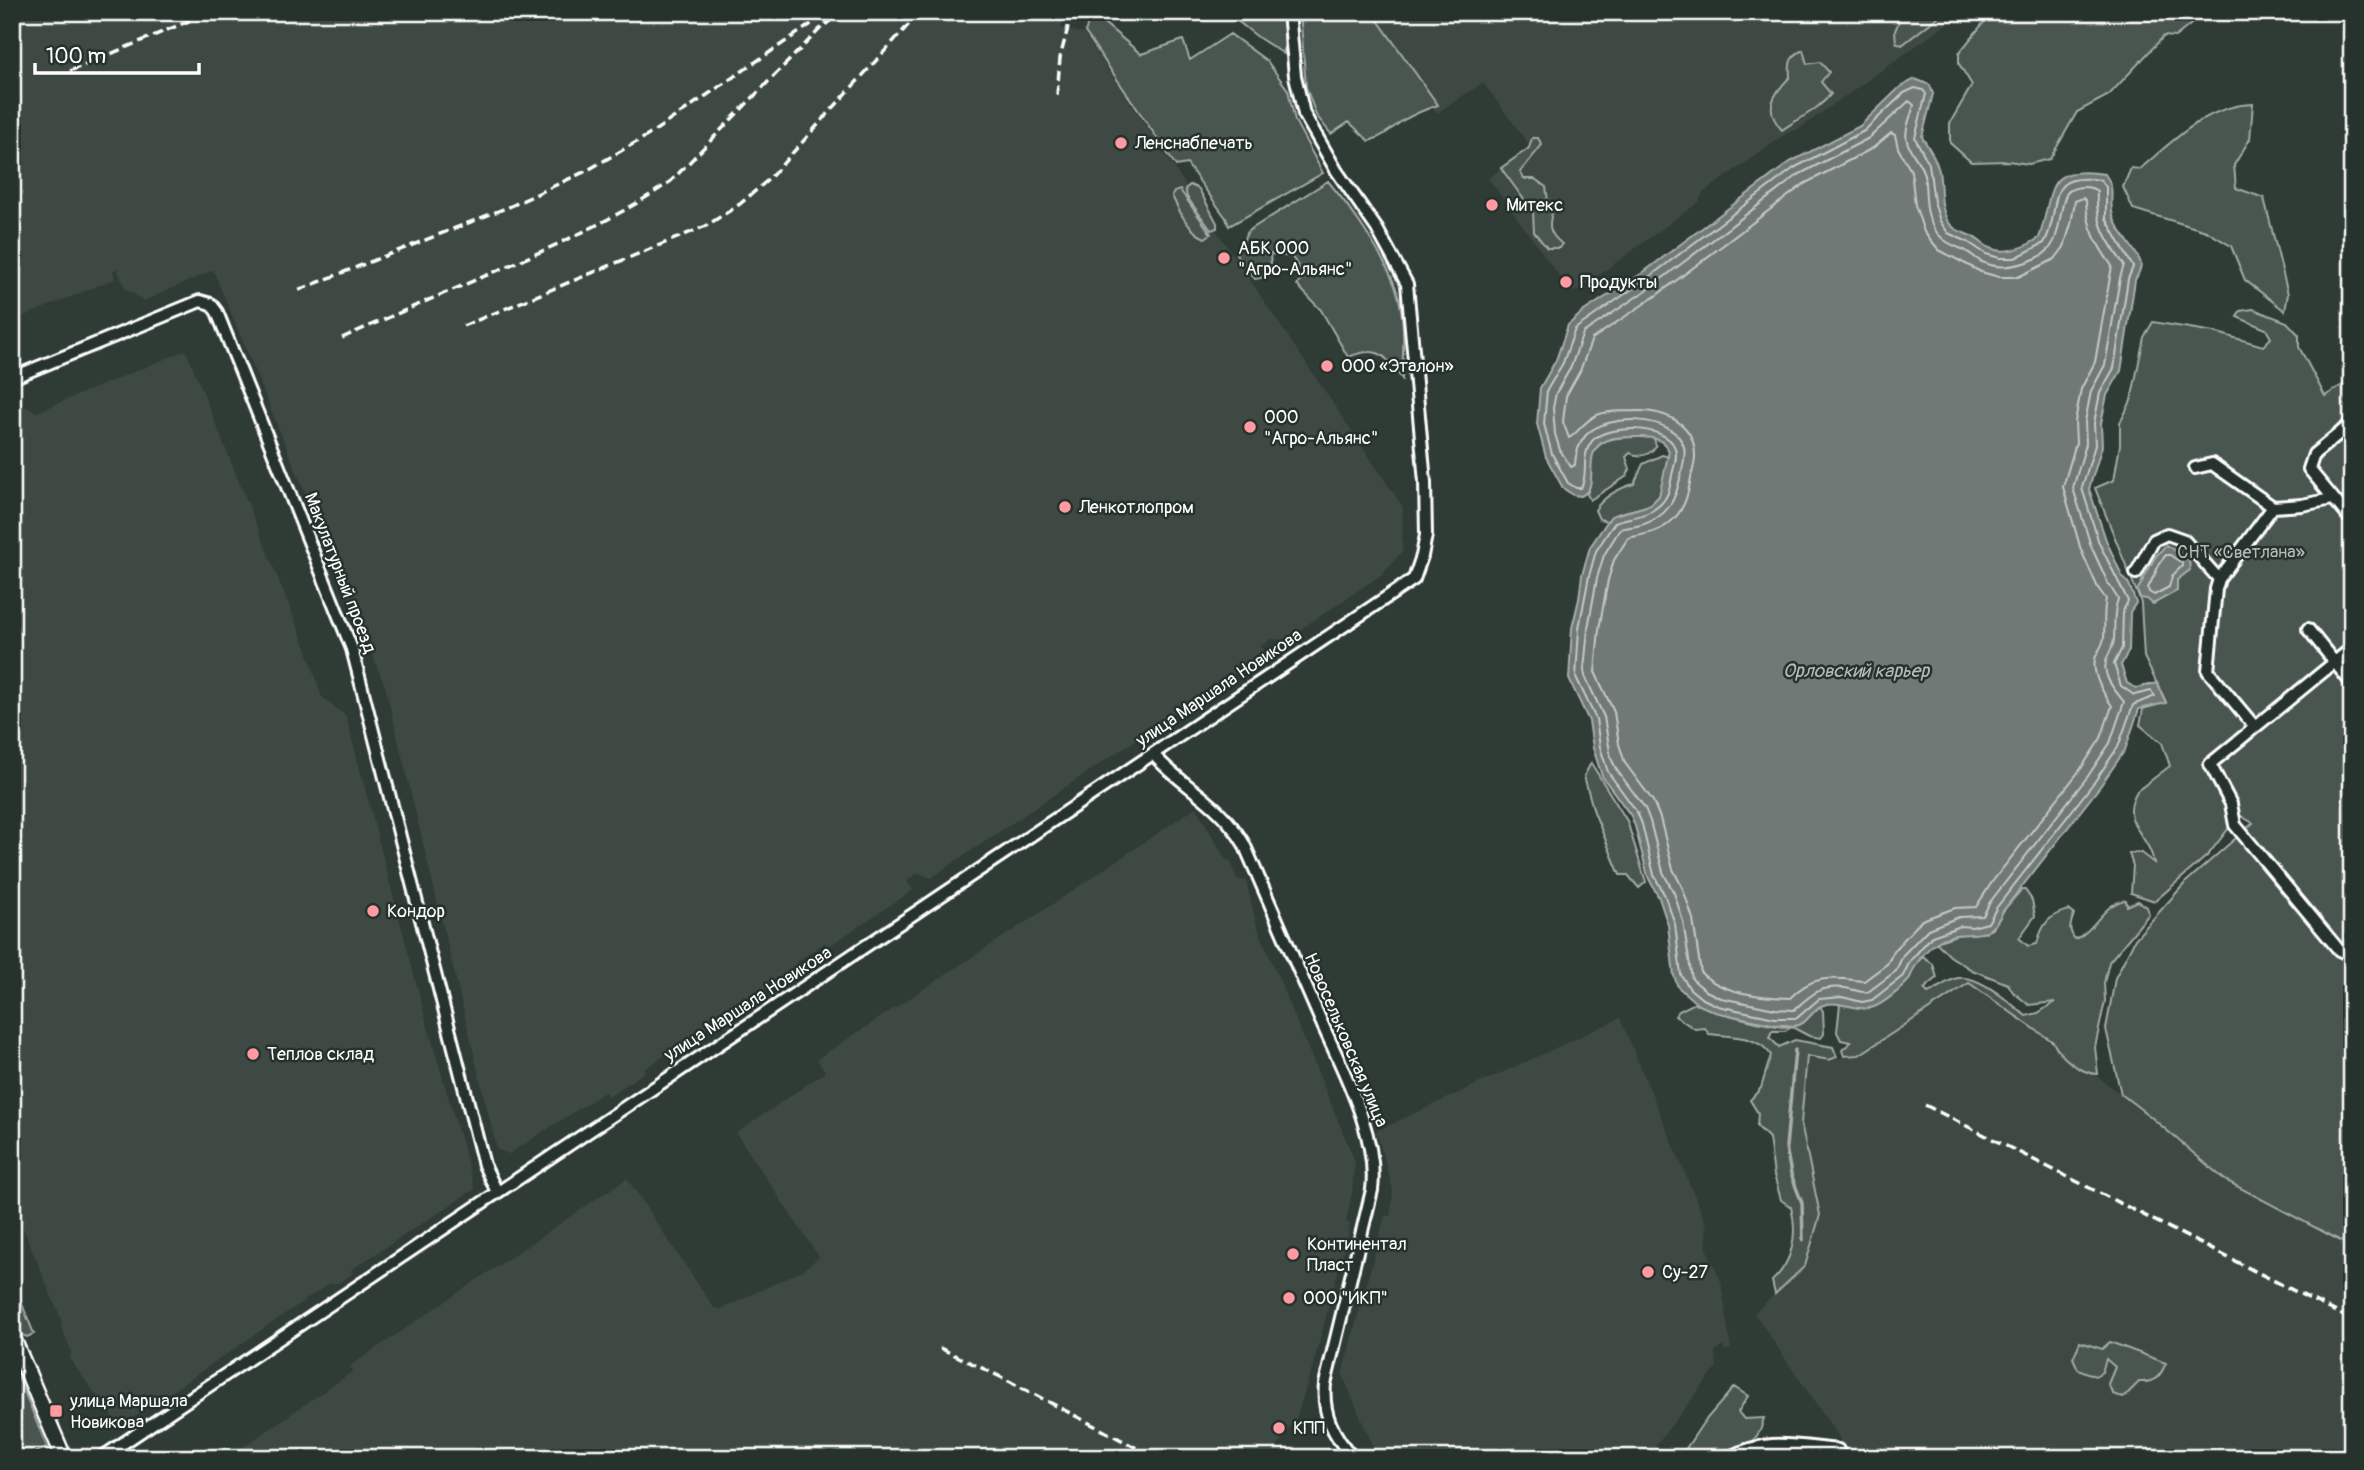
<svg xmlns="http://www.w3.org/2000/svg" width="2364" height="1470" font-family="Pangolin,sans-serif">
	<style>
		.built { fill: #3c4842 }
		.green { fill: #4a544f; stroke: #a4aaa7; stroke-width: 2 }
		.water { fill: #707975; stroke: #a9afac; stroke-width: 2 }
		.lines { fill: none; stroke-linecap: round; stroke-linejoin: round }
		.shore { stroke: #c6c9c8; stroke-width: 2 }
		.stream { stroke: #a9afac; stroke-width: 3.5 }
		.minor-casing { stroke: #fff; stroke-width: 16 }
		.tertiary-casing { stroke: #fff; stroke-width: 19 }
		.minor { stroke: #26332d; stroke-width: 10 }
		.tertiary { stroke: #26332d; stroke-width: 14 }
		.rail { stroke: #fff; stroke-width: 3.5; stroke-dasharray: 10 5; stroke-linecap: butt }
		.poi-dot { fill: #ff9aa2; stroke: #26332d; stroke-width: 2.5 }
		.labels { text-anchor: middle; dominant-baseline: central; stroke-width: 5; stroke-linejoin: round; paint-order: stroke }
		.poi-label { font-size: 18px; fill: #fff; stroke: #26332d; text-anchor: start }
		.park-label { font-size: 18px; fill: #b7bbb9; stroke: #26332d }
		.street-label { font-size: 18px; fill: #fff; stroke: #26332d }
		.water-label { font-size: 19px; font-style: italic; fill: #b8bcba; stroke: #26332d }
	</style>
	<rect width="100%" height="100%" fill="#2f3b35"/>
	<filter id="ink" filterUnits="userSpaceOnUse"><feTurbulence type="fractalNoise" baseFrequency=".0143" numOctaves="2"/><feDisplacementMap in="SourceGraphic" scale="14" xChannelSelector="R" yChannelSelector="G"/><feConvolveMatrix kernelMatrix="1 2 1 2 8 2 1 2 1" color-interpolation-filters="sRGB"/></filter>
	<g filter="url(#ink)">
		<path class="built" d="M12,12H1066L1061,28L1084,34L1403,507L1402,552L1381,575L1285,640L1271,639L1261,646L1266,652L931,878L919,873L914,876L907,881L913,890L828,947L824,943L797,962L800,967L644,1069L645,1072L608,1097L605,1092L509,1154L497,1150L385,686L213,270L144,301L125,288L117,268L113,271L115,279L12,321Z
			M1366,12H1964L1799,129L1786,134L1703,193L1699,202L1576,292L1570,291L1488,178L1531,147L1483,83L1437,113Z
			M186,350L307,650L322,697L346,716L426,1020L475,1189L351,1270L353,1274L339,1283L329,1284L120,1427L70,1360L71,1351L61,1326V1319L12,1202V402L15,401L37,412Z
			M1196,807L1226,860H1230L1238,880H1246L1257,926L1355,1161L1352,1194L1346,1222L1350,1223L1348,1235L1311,1373L1296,1418L1277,1447L1287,1454L1286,1458H227L353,1371L350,1366L627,1178L714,1308L721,1309L803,1270L819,1257L736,1133L825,1072L817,1059L1041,912Z
			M1969,982L2151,1116L2225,1180L2352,1247V1458L1837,1456L1840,1439L1754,1313L1805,1266L1820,1215L1801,1123L1807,1055L1829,1060L1859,1055Z
			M1620,1018L1706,1223L1707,1250L1721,1281L1731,1348L1725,1351L1723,1346L1715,1352L1717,1367L1646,1458H1378L1342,1374L1385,1215L1390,1216L1392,1202L1393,1190L1376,1131Z"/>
		<path class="green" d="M1226,12H1284V54L1259,38Z
			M1300,12H1372L1438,105C1426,109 1414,114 1402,121C1391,129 1383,137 1369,141L1349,122L1331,134L1316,115L1306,87Z
			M1894,12H1937L1938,17L1902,45L1896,42L1895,31L1899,21Z
			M1992,12H2206L2175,37L2164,36L2109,95L2077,112L2050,159L2029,164L2008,161L1971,162L1950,143V123L1972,85L1959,64V53Z
			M1092,13L1141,54L1183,40L1190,60L1230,34L1267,61L1288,90L1295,121L1323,173L1229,226L1226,218L1187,164L1176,166L1085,32Z
			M1803,50L1807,64L1820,62L1829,72L1821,82L1831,94C1818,110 1799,118 1782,130C1763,110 1773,94 1790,77C1789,63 1789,57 1803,50Z
			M2253,104L2250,139L2234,165L2236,188L2264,198L2288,294L2285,311L2245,280L2231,246L2206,231L2133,209L2123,187L2131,168L2140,169C2173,141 2207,105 2253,104Z
			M1532,138H1538L1542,145L1520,172L1524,179H1535L1546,187L1548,201L1553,209C1548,225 1548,233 1562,244L1559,248H1547L1534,232L1533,212L1501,168L1529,148Z
			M1328,181C1352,210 1393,266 1400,303C1405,328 1403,354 1402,379C1384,354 1379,345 1348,357L1321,310L1297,285L1304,276L1292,257L1270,254L1271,265L1265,277L1255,279L1236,254L1248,231Z
			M1190,185L1199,189L1217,223V228L1211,230L1187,197L1185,189Z
			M1180,190L1211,234L1205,238C1189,232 1179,211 1172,196L1174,192Z
			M2253,309L2287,322L2299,335V347L2325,396L2352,379V1247L2225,1180L2151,1117L2121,1094L2106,1029L2115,978L2135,939L2186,882L2253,823L2239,815L2208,855L2155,901L2131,893L2133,866L2129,853H2141L2154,863C2149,833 2118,824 2137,791L2170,766L2162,743L2140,725L2143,709L2166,702L2144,657L2141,603L2095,488L2114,480L2120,445V423L2131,401L2144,337L2153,322L2214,332L2263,346L2271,338L2266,329L2237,317L2240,311Z
			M1643,437L1654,438L1656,446C1649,456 1641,458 1630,453L1626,457L1630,469L1627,476L1590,500L1587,494C1593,482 1588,472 1591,460C1596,435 1623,437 1643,437Z
			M1662,455L1669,457C1665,469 1666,484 1660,495C1648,514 1621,506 1607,521L1599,519L1595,510C1603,497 1619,488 1634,484L1643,464Z
			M1591,763L1627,821L1646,882L1639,888L1628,875H1620L1594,812L1584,776Z
			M2021,890H2025L2032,900L2035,916L2019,938L2028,946L2037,944C2042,924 2049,915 2069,910L2074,914C2070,925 2068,930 2075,939C2095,931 2103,903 2126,900L2127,906L2138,901L2147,907L2149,914L2109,962L2104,983L2105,1001L2095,1047L2098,1074C2081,1074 2060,1057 2053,1042L1969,983L1859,1055L1844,1056L1842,1050L1851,1042L1841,1040L1837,1032L1840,1004L1909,980L1915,965L1923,956L1933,964L1937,978L1924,989L1928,993C1938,989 1947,980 1958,978C1979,974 2010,1003 2026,1016L2038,1013L2055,1002L2029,1005L2013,992L2008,984L1972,970L1950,956L1936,942L1962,933H1983L1992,929L2003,911Z
			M1695,1003C1712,1011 1779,1031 1795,1026C1806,1022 1812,1013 1820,1006L1823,1011L1824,1034L1821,1038L1809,1036L1792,1027L1785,1031H1772L1769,1037L1779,1047L1795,1040L1833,1047L1837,1057L1829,1060L1807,1056L1801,1123L1820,1215L1805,1266L1775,1294L1772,1281C1793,1262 1798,1234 1791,1207L1781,1200L1774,1175L1769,1138L1757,1126L1758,1113L1750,1100L1761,1088L1771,1055C1758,1035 1732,1037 1709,1034L1705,1028L1695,1029L1675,1016L1679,1011Z
			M12,1279L34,1334L27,1337L22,1335L12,1311Z
			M2080,1342L2102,1349L2110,1342L2166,1363C2160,1377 2155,1383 2139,1382L2123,1398L2113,1394L2108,1384L2115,1367L2106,1359L2102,1372L2095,1376L2078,1369L2073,1358Z
			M12,1362L47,1447L24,1458H17L12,1447Z
			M1734,1387L1748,1396L1738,1412L1744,1419L1764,1418L1760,1431L1753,1441L1711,1458H1687L1683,1453L1703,1423Z"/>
		<path class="water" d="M1915,79L1930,85L1933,94L1922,137C1929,148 1936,158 1939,171C1942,188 1939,204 1947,220C1953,230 1960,231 1969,235C1976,237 1981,243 1988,247C2006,256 2024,248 2039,238C2055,191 2041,165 2105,174C2117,190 2108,199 2113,216C2117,231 2140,254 2141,264C2141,270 2138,275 2135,280L2121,371L2107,395L2101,423L2102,446L2089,489L2106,540L2122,576L2129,584L2136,603L2130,612L2129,650L2121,665L2127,683L2136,688L2157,683L2166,703L2139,709L2125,750L2101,785L2003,911C1986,950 1963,923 1936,943C1928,948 1919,959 1915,967C1912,971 1911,977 1908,981C1900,990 1884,1003 1874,1007C1856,1013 1839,998 1821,1006C1813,1010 1809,1020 1801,1024C1792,1029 1785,1023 1776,1025L1715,1012L1697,1004L1678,987L1674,976L1668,925L1659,898L1648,877L1635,826L1631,816L1602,776L1593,748L1589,721L1569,679L1572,628L1579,599L1582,575L1590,547L1611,516L1650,505L1659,496L1669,451C1663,439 1653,437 1641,437C1630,437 1616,436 1607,440C1578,452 1603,486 1581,496L1573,495L1563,488L1546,457L1537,424L1540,388L1556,360L1568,325L1584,311L1641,274L1790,162L1860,126L1900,87Z
			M2166,545L2189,560L2190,570L2177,580V591L2153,604L2147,599L2140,598L2137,591L2155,557Z"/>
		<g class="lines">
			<path class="shore" d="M1915,88L1923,90L1926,94L1915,138L1929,164L1934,202L1940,221L1948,233L1968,242L1986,254L2000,258H2015L2044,243C2064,208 2040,171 2101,180L2106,187V218L2133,267L2128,279L2114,368L2100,393L2094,423L2095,445L2082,488L2099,543L2128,601L2123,611L2122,648L2114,664L2121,686L2134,695L2151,691L2155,696L2133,705L2118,747L2095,781L1997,907L1988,923L1972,927L1961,926L1932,936L1910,961L1903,976L1872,1000L1862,1002L1842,997L1819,999L1797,1018H1775L1718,1006L1701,998L1690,989L1681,975L1675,924L1665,896L1654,875L1642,824L1637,812L1608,772L1600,747L1596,719L1576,677L1579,628L1589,576L1596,551L1615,522C1629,517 1645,517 1656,508C1668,500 1670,488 1672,475C1674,466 1678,457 1675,448C1667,424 1607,424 1592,441C1580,456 1589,474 1581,488H1576L1568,483L1552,454L1544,424L1547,390L1563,363L1575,329L1645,280L1794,168L1864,131L1904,93Z
				M1909,101L1914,105C1911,116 1904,130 1907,141C1910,153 1921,162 1924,175C1927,193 1924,211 1933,227C1941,240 1949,244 1962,249C1969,252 1974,257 1980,261C1999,271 2019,266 2037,258C2062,246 2057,220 2065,197C2069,185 2089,185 2097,191C2095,223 2106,239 2124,265L2120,278L2105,365L2091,391L2085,422L2086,444L2073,488L2091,546L2108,583L2118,599C2113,612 2115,624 2114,638C2114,646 2110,651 2107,658C2100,676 2116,691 2124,702L2110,743L2088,776L1990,902L1983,916L1959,917L1928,929L1903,955L1896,971L1868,992C1860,993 1854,989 1845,988C1819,985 1811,995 1794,1010L1775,1009L1721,998L1706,991L1692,979L1683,921L1674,893L1663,872L1650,821L1645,808L1616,769L1611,758L1604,717L1585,676L1584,670L1588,628L1597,578L1604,555L1620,529C1627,527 1634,527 1641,525C1668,517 1676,500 1681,474C1683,465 1686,457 1684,447C1675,414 1606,413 1586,435C1579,443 1575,455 1575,465L1571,467L1560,450L1555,434L1553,408L1556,393L1571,367L1583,333L1651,287L1798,175L1869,138Z
				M1891,133L1895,135L1898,148L1911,171L1915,205L1924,232L1939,250L1981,272L1999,277H2018L2055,259L2064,247L2071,224L2075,201L2083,198L2086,201C2087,227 2097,245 2112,266L2095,362L2081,389L2075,422L2076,443L2063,487L2081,550L2098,588L2106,599C2103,612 2105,625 2104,638C2103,646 2097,652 2095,659C2092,676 2104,694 2112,706L2101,738L2080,770L1992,882L1976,907L1955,908L1922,920L1895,949L1887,964L1864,981C1834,978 1814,973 1790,998C1762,997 1723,994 1701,973L1693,919L1683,889L1673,869L1660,818L1653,801L1625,763L1619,744L1614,712L1595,672L1599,629L1608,580L1614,560L1628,538C1641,535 1657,533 1668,524C1684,512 1688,496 1691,477C1693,470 1695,463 1695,456C1695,422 1664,410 1635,411C1623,412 1609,410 1597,415C1584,421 1578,433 1569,438L1563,422L1566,396L1580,371L1592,339L1657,295L1804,184L1873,148Z
				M2166,555H2170L2182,563V566L2172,576L2169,587L2154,595L2149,592L2148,588L2161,561Z"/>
			<path class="stream" d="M1795,1050L1786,1147L1791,1174L1802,1203L1803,1240"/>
			<g class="minor-casing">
				<path id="minor" d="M12,378L200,301L211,304L217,312L352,649L484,1165L497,1192
					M2352,423L2314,454L2309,469L2352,521
					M2195,468L2212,464L2273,507
					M2136,573L2154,540L2167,534L2184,540L2219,579
					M2308,629L2352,684
					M2352,648L2210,764L2231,804L2235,825L2339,950L2352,956
					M2255,727L2208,671L2216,589L2219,579L2273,507L2302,505L2332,499
					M1153,754C1184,789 1218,800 1244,844C1268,900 1293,956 1317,1012C1339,1064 1379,1133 1372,1190L1325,1384C1322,1414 1333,1435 1353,1458
					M101,1458L1414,579L1422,556L1426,535L1425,482L1407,284L1377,229L1336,170L1304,114L1295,76L1289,12
					M1727,1458C1768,1437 1794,1446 1838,1450"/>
			</g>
			<g class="tertiary-casing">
				<path id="tertiary" d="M12,1336L64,1458"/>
			</g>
			<use href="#minor" class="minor"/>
			<use href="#tertiary" class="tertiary"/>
			<path class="rail" d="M70,71L210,12
				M1057,95L1060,58L1072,12
				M299,290L511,206L586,171L647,136L823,16
				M463,326L706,226L740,204L769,179L920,12
				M342,338C394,315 447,292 499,270C559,244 618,218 671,181L820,29L841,12
				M1925,1105L2352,1320
				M940,1348L1005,1379L1156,1458"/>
		</g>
	</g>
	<g class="poi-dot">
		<circle cx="1121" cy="143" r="7"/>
		<circle cx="1492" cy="205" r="7"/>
		<circle cx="1224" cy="258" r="7"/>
		<circle cx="1566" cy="282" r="7"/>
		<circle cx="1327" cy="366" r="7"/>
		<circle cx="1250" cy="427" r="7"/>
		<circle cx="1065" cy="507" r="7"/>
		<circle cx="373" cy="911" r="7"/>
		<circle cx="253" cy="1054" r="7"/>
		<circle cx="1293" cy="1254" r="7"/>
		<circle cx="1648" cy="1272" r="7"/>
		<circle cx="1289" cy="1298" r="7"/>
		<rect x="49" y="1404" width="14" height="14" rx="3.5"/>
		<circle cx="1279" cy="1428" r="7"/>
	</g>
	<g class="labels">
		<g class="poi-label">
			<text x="1135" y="143">Ленснабпечать</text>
			<text x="1506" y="205">Митекс</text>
			<text x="1238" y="248">АБК ООО<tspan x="1238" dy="21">"Агро-Альянс"</tspan></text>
			<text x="1580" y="282">Продукты</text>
			<text x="1341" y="366">ООО «Эталон»</text>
			<text x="1264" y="417">ООО<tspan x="1264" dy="21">"Агро-Альянс"</tspan></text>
			<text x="1079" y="507">Ленкотлопром</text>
			<text x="387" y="911">Кондор</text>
			<text x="267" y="1054">Теплов склад</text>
			<text x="1307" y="1244">Континентал<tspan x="1307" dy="21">Пласт</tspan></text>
			<text x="1662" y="1272">Су-27</text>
			<text x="1303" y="1298">ООО "ИКП"</text>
			<text x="70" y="1401">улица Маршала<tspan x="70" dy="21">Новикова</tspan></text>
			<text x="1293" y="1428">КПП</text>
		</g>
		<g class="park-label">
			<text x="2241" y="552">СНТ «Светлана»</text>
		</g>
		<g class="street-label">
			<text transform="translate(340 573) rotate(69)">Макулатурный проезд</text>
			<text transform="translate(1219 688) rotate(-34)">улица Маршала Новикова</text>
			<text transform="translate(748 1004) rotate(-33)">улица Маршала Новикова</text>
			<text transform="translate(1346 1040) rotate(67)">Новосельковская улица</text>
		</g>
		<g class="water-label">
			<text x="1856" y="671">Орловский карьер</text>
		</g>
	</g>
	<rect width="2364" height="1470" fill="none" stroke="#26332d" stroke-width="42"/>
	<rect x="21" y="21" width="2322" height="1428" fill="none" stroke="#fff" stroke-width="2.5" filter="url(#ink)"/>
	<path d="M35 63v10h164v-10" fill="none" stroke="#ffffff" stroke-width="3.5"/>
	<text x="46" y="63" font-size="21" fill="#ffffff" stroke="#26332d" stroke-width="5" paint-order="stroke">100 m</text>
</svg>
